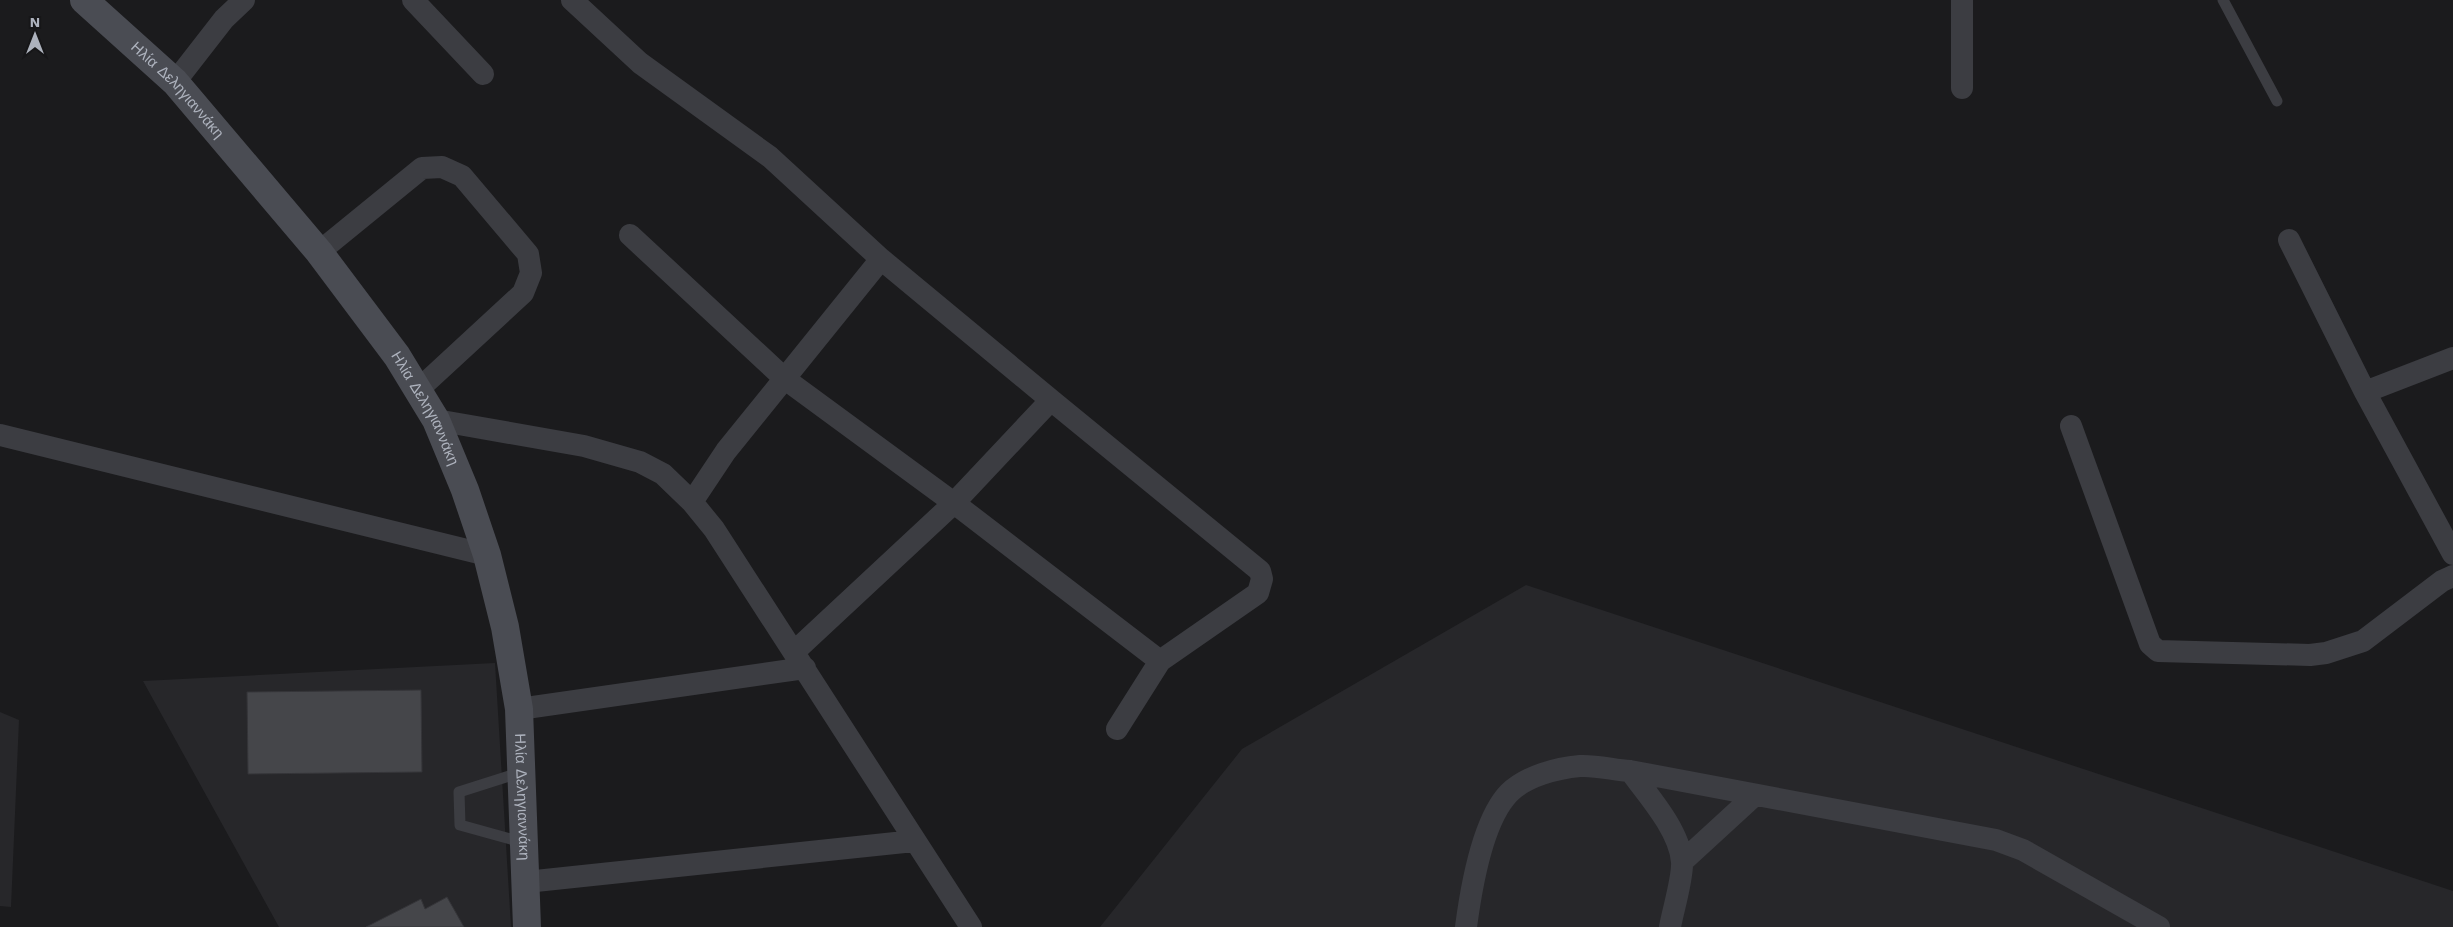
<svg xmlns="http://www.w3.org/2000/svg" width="2453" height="927" font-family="'Work Sans',sans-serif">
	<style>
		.built { fill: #27272a }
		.building { fill: #45464a; stroke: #353539 }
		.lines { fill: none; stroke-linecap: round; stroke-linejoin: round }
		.lane { stroke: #3c3d42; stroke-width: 11 }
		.street { stroke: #3c3d42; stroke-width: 22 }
		.secondary { stroke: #4a4c53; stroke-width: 28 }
		.labels { text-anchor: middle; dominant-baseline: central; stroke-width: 4; stroke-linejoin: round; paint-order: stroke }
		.street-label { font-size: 15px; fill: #adb2bd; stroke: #161618 }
	</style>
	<rect width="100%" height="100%" fill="#1b1b1d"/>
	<path class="built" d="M1526,585L2453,891V927H1100L1242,749Z
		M495,663L511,927H0H279L143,681Z
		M0,712L19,720L11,907L0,906Z"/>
	<path class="building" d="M421,690L422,772L248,774L247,692Z
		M447,897L464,927H366L421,899L425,909Z"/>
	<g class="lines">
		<path class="lane" d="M2223,0L2277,101
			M522,772L459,792L460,825L525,843"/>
		<path class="street" d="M413,0L483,74
			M572,0L640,63L770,157L881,259L1051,400L954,503L794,652
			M1962,0V88
			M175,82L224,19L244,0
			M630,235L785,379L954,503L1160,661L1117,729
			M2289,240L2365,392L2453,554
			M319,252L422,168L442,167L462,176L528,254L531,273L523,293L419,389
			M2365,392L2453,358
			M1051,400L1260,571L1262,579L1258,593L1160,661
			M436,420L584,446L640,462L663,474L692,502L714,529L971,927
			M2071,426L2150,644L2158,651L2310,655L2326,653L2363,641L2442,581L2453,576
			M0,435L487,555
			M692,502L726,451L881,259
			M519,709L805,668
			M1630,771C1648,795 1680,831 1682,862C1683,878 1673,910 1670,927
			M1682,862L1755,795
			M526,882L914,841
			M1466,927C1471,889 1482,821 1509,793C1526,776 1557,768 1580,766C1596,765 1614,770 1630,771L1996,840L2023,850L2159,927"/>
		<path class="secondary" id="s1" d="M84,0L175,82L319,252L397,356L436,420L465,490L487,555L505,627L519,709L527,927"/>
	</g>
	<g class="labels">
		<g class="street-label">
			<text stroke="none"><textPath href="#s1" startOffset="130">Ηλία Δεληγιαννάκη</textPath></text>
			<text stroke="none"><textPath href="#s1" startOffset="535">Ηλία Δεληγιαννάκη</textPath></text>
			<text stroke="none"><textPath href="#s1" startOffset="940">Ηλία Δεληγιαννάκη</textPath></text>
		</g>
	</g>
	<g transform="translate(35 35)" stroke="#161618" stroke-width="4" paint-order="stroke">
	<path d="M0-4L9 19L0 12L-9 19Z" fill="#adb2bd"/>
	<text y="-8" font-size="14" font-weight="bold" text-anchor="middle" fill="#adb2bd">N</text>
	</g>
</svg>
